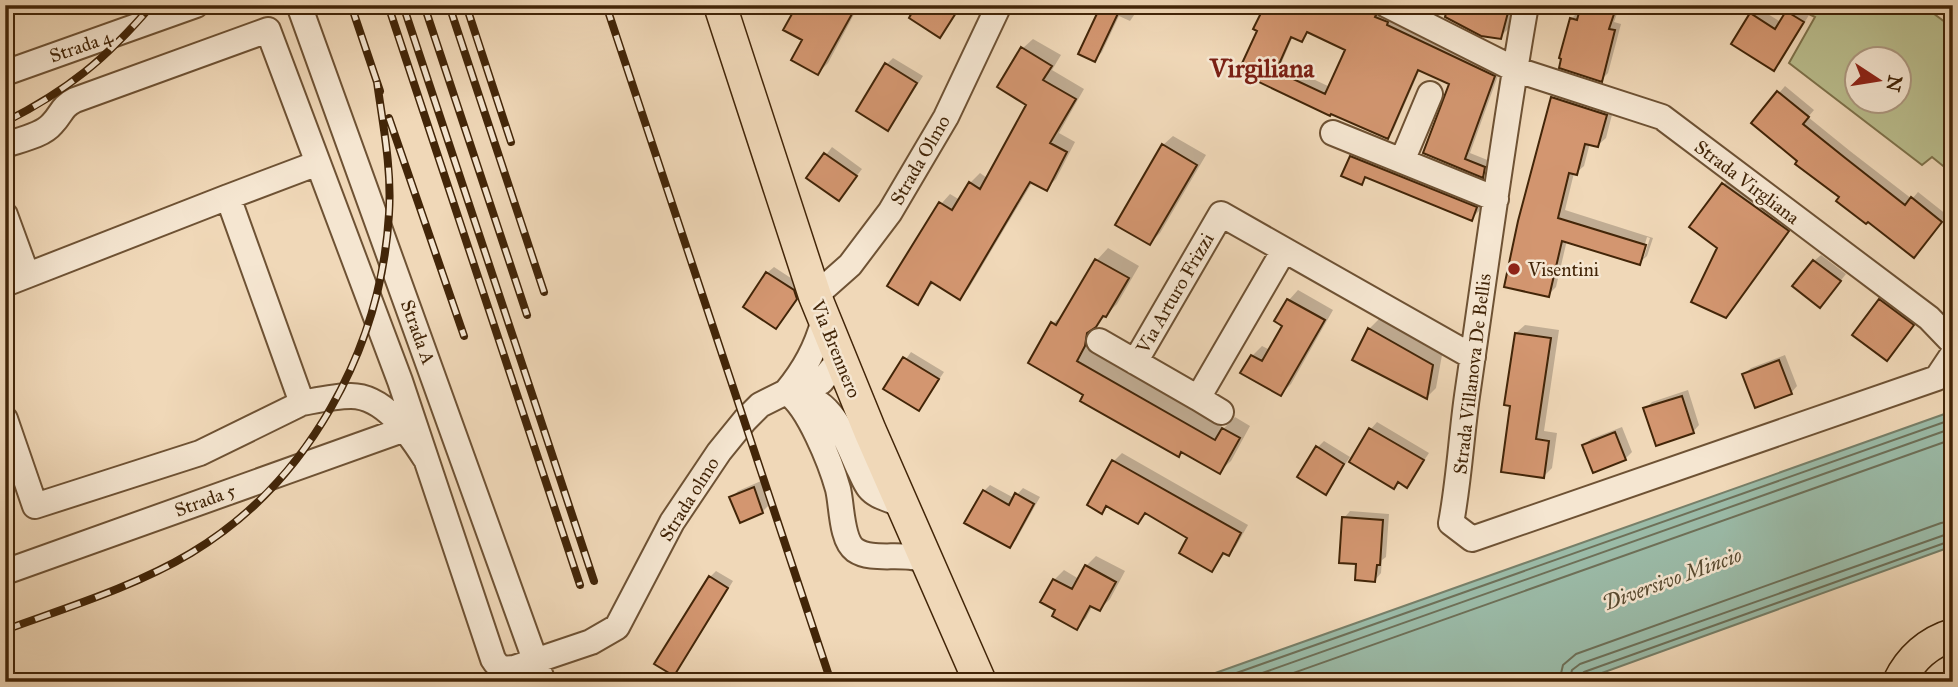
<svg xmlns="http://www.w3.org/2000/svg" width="1958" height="687" font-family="'IM FELL Great Primer',serif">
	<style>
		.green { fill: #babe8e; stroke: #7e724b; stroke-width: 2; fill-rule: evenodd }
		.water { fill: #9bbba8; stroke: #777f68; stroke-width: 2 }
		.shadow { fill: #0003; fill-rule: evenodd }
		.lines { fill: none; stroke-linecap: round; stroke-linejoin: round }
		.shore { stroke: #6e7058; stroke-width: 2 }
		.building { fill: #d39670; stroke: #422508; stroke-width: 2; fill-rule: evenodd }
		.minor-casing { stroke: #6e5234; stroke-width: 28 }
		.major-casing { stroke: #422508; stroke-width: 35 }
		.minor { stroke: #f5e6d1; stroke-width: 24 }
		.major { stroke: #f0d8b8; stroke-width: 32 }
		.rail-casing { stroke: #422508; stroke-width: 8 }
		.rail { stroke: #f5e6d1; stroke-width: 5; stroke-dasharray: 16; stroke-linecap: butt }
		.poi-dot { fill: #8f2418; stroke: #f5e6d1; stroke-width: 2.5 }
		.labels { text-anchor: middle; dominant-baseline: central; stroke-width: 5; stroke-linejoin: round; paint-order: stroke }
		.street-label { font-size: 19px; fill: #422508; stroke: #f5e6d1 }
		.poi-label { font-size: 19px; fill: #422508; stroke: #f5e6d1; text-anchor: start }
		.water-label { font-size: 21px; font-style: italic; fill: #584a30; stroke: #f5e6d1 }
		.district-label { font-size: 26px; font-weight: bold; fill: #7a1f14; stroke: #f5e6d1 }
	</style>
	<rect width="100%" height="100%" fill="#f0d8b8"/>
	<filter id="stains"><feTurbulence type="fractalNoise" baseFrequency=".00286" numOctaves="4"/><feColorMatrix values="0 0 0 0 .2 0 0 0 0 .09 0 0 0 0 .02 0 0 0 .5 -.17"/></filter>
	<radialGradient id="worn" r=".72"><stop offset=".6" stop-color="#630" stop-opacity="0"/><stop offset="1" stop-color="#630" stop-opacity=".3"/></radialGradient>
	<path class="green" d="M1791,5H1922L1953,28V174L1932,157L1922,165L1789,63L1815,17ZM1856,60H1898V102H1856Z"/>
	<path class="water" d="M1953,411V546L1577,682H1190Z"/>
	<path class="shadow" d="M799,5H859L828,63L818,73L805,40Z
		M1084,5H1141L1130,21L1119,16L1102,52L1095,60L1100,13Z
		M1264,5H1373L1500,70L1470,153L1490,161L1489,170L1483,176L1425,152L1451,83L1420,69L1393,131L1387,137L1240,72L1259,30L1266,6ZM1309,31L1348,49L1330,87L1281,64L1293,36L1302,40Z
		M1436,5H1516L1510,27L1500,37L1490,35Z
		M1583,5H1620L1614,22L1621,24L1608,73L1601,80L1571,19L1578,12L1581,13Z
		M1794,6L1809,15L1780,62L1774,68L1751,14L1758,8L1781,22Z
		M1033,39L1061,55L1052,70L1084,89L1059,133L1075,142L1056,179L1046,189L1033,181L969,288L960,298L934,282L917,303L941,204L950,194L960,200L970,183L980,173L987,178L1028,104L1023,48Z
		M893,58L923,76L894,122L888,129L887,64Z
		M1785,86L1814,110L1808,117L1850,151L1912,199L1918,192L1947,215L1920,249L1842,197L1754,123Z
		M1560,90L1614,107L1606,138L1598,145L1590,143L1584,166L1576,173H1574L1565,210L1653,238L1647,256L1639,263L1567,240L1556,287L1548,295L1553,98ZM1647,237L1650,238L1644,257H1641Z
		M1173,136L1206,155L1160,233L1150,243L1163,145Z
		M832,147L862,169L839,199L809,178Z
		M1361,147L1485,197L1481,209L1471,219L1367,177L1361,183L1351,157Z
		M1732,176L1796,223L1726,316L1719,247L1724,184Z
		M1108,248L1139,266L1117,304L1097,324L1096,333L1087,349L1224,428L1235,417L1250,426L1231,461L1219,472L1086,394L1053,323L1066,313L1097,260Z
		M1821,255L1846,274L1826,299L1814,261Z
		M774,267L800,284L802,291L776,327L767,273Z
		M1298,290L1333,310L1291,384L1281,394L1243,372L1252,356L1262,346L1270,350L1284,325L1276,320L1289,300Z
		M1887,294L1919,318L1893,352L1881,300Z
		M1379,319L1442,355L1436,388L1427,397L1354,359L1369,329Z
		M1525,325L1559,330L1544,431L1557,433L1552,468L1544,476L1512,405L1516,333Z
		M911,352L944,372L919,409L886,388Z
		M1785,355L1797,386L1791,393L1744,374L1751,368Z
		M1688,390L1699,425L1693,432L1645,409L1652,402Z
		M1377,422L1429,453L1407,486L1399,481L1394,486L1351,461L1371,429Z
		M1622,427L1632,452L1625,459L1584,445L1591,439Z
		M1324,441L1350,457L1325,493L1318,447Z
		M1122,453L1248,525L1236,546L1228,554L1226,552L1212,570L1189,538L1147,513L1138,522L1108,505L1102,512L1114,461Z
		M761,481L769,505L762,512L732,497L738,491Z
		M990,485L1014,498L1023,488L1040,497L1016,540L1010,546L984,491Z
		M1350,511L1389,514L1386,557L1382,560L1381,573L1375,580L1358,563L1344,518Z
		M1096,556L1125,571L1110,599L1100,609L1093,605L1086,618L1077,627L1057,609L1054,580L1064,570L1079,579L1086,566Z
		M716,571L733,581L680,667L673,674L710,577Z"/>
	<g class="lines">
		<path class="shore" d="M1211,682L1953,419
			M1237,682L1953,428
			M1268,682L1953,439
			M1559,682L1563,665L1576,654L1941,523L1953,521
			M1569,682L1572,670L1580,664L1953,532
			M1578,682L1579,676L1584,672L1953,540"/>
	</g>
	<path class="building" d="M797,5H857L818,75L791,60L802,40L783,30Z
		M916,5H961L940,38L909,18Z
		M1101,5H1122L1095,62L1078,54Z
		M1265,5H1356L1376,15L1375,17L1388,22L1387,25L1495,76L1465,159L1485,167L1483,178L1423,153L1449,84L1418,70L1388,139L1331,114L1330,116L1238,72L1257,31L1253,29ZM1307,32L1345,50L1325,94L1276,71L1291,37L1302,42Z
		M1448,5H1510L1501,39L1481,36L1445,17Z
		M1581,5H1617L1609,29L1615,30L1602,82L1559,68L1561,59L1559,58L1570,18L1577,20Z
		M1786,11L1804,22L1774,71L1731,44L1750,13L1775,29Z
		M1021,47L1052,66L1043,80L1076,99L1050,143L1067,152L1047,191L1030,182L960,300L931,282L918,305L887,286L939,202L952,210L969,182L980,189L1026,105L997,87Z
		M885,63L917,83L888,131L856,111Z
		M1777,91L1809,117L1803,124L1844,157L1905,205L1911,197L1942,222L1914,258L1868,222L1866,224L1836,201L1839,197L1795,164L1797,161L1751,123Z
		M1551,97L1607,115L1598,147L1585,144L1577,175L1569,173L1558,218L1646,245L1640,265L1562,241L1549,297L1504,287L1518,221Z
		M1162,144L1197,165L1150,245L1115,225Z
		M824,153L857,176L839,201L806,178Z
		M1350,156L1477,207L1472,221L1365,177L1362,185L1341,176Z
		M1722,183L1789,231L1726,318L1691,302L1717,248L1689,227Z
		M1095,259L1129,278L1106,317L1103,316L1096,327L1087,333L1085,346L1077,361L1215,440L1222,428L1240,438L1220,474L1181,452L1179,457L1080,401L1083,395L1028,363L1051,322L1056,325Z
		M1813,260L1841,281L1820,308L1792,286Z
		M766,272L794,290L797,299L776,329L743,307Z
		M1287,299L1325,320L1281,396L1240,373L1251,355L1262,361L1282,326L1274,321Z
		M1879,299L1914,325L1887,361L1852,335Z
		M1368,328L1433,365L1427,399L1352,360Z
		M1515,333L1551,338L1536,439L1549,441L1544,478L1501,472L1510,406L1504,405Z
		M903,357L939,379L919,411L883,389Z
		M1779,360L1792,394L1755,408L1742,374Z
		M1682,396L1694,433L1656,446L1643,408Z
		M1369,428L1424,460L1407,488L1398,482L1394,489L1349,462Z
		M1615,432L1626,460L1593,473L1582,445Z
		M1316,446L1344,464L1326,495L1297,477Z
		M1112,460L1241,533L1229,556L1223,553L1212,572L1179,553L1187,538L1145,513L1138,524L1106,506L1102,514L1087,505Z
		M754,487L763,513L740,523L729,497Z
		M983,490L1009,505L1015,493L1034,504L1010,548L964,523Z
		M1342,517L1383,520L1380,565H1377L1375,582L1355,580L1356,564L1339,563Z
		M1085,565L1116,582L1100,611L1090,606L1077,630L1052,616L1055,610L1040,602L1053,579L1072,589Z
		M709,576L728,588L674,676L654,664Z"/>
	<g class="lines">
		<g class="minor-casing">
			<path id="minor" d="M299,5L543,682
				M1387,5L1514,69L1662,117L1929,318L1953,343
				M1526,5C1503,135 1486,266 1467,396C1461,439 1459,481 1451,523L1472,539L1937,378L1953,354
				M5,73L196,5
				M1333,133L1496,199
				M5,145C19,140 42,136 52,124C62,114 61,107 75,100L268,30L318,163
				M1402,161L1430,94
				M5,215L27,275
				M5,284L228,197
				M815,296L850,265L890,212L946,117L999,5
				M1099,341L1198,398L1284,250
				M1135,362L1221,214L1473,357
				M786,392C808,405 831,464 838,489C842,505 841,540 855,550C874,563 905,550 928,562
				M786,392C805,369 816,348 824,320
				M790,392C833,398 843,434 859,469C862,475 865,483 869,488C877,498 892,499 903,506
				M1198,398L1221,412
				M5,419L35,506L200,453L302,403
				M425,458C409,433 384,396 351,396C335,396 318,400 302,403L228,197L318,163L400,381L493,659C499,669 503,669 514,668L591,642L617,627L672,522L719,452L745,420L760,405L786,392L821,382L834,366L838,354
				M5,572L405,429"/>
		</g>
		<g class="major-casing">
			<path id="major" d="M720,5L815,296L870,431L980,682
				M1899,682C1910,659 1929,642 1953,635"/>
		</g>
		<use href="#minor" class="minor"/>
		<use href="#major" class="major"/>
		<g class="rail-casing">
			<path id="rail" d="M351,5L380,91
				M388,5L580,585
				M403,5L594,581
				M424,5L527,315
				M449,5L544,292
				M466,5L511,142
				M606,5L831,682
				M389,118L464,336
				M5,122C68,90 106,59 152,5
				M5,630C68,607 134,587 191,553C308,483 381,349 389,214C392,170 383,125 377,82"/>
		</g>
		<use href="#rail" class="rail"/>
	</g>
	<circle class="poi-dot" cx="1514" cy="269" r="7"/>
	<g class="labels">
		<g class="street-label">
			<text transform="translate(81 46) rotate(-19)">Strada 4</text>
			<text transform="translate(920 160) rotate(-60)">Strada Olmo</text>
			<text transform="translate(1747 182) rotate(37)">Strada Virgliana</text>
			<text transform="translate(1175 293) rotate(-60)">Via Arturo Frizzi</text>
			<text transform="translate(418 332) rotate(70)">Strada A</text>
			<text transform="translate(836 349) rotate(68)">Via Brennero</text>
			<text transform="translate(1472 374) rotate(-83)">Strada Villanova De Bellis</text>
			<text transform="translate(689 499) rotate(-58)">Strada olmo</text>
			<text transform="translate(205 500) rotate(-20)">Strada 5</text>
		</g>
		<g class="poi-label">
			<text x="1528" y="269">Visentini</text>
		</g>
		<g class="water-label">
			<text transform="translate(1672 579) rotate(-20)">Diversivo Mincio</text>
		</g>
		<g class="district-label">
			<text x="1262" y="68">Virgiliana</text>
		</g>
	</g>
	<rect width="1958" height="687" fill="none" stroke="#f0d8b8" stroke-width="28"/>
	<rect x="7" y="7" width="1944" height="673" fill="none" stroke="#422508" stroke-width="3.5"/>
	<rect x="14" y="14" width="1930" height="659" fill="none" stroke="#422508" stroke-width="2"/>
	<g transform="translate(1878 80) rotate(102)"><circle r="33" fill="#f5e6d1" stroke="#ad9981" stroke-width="2"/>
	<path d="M0-5L12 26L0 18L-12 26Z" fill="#8f2418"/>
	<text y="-10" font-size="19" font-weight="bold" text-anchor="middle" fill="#422508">N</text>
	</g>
	<rect width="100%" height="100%" filter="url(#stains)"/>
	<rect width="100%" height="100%" fill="url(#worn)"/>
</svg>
